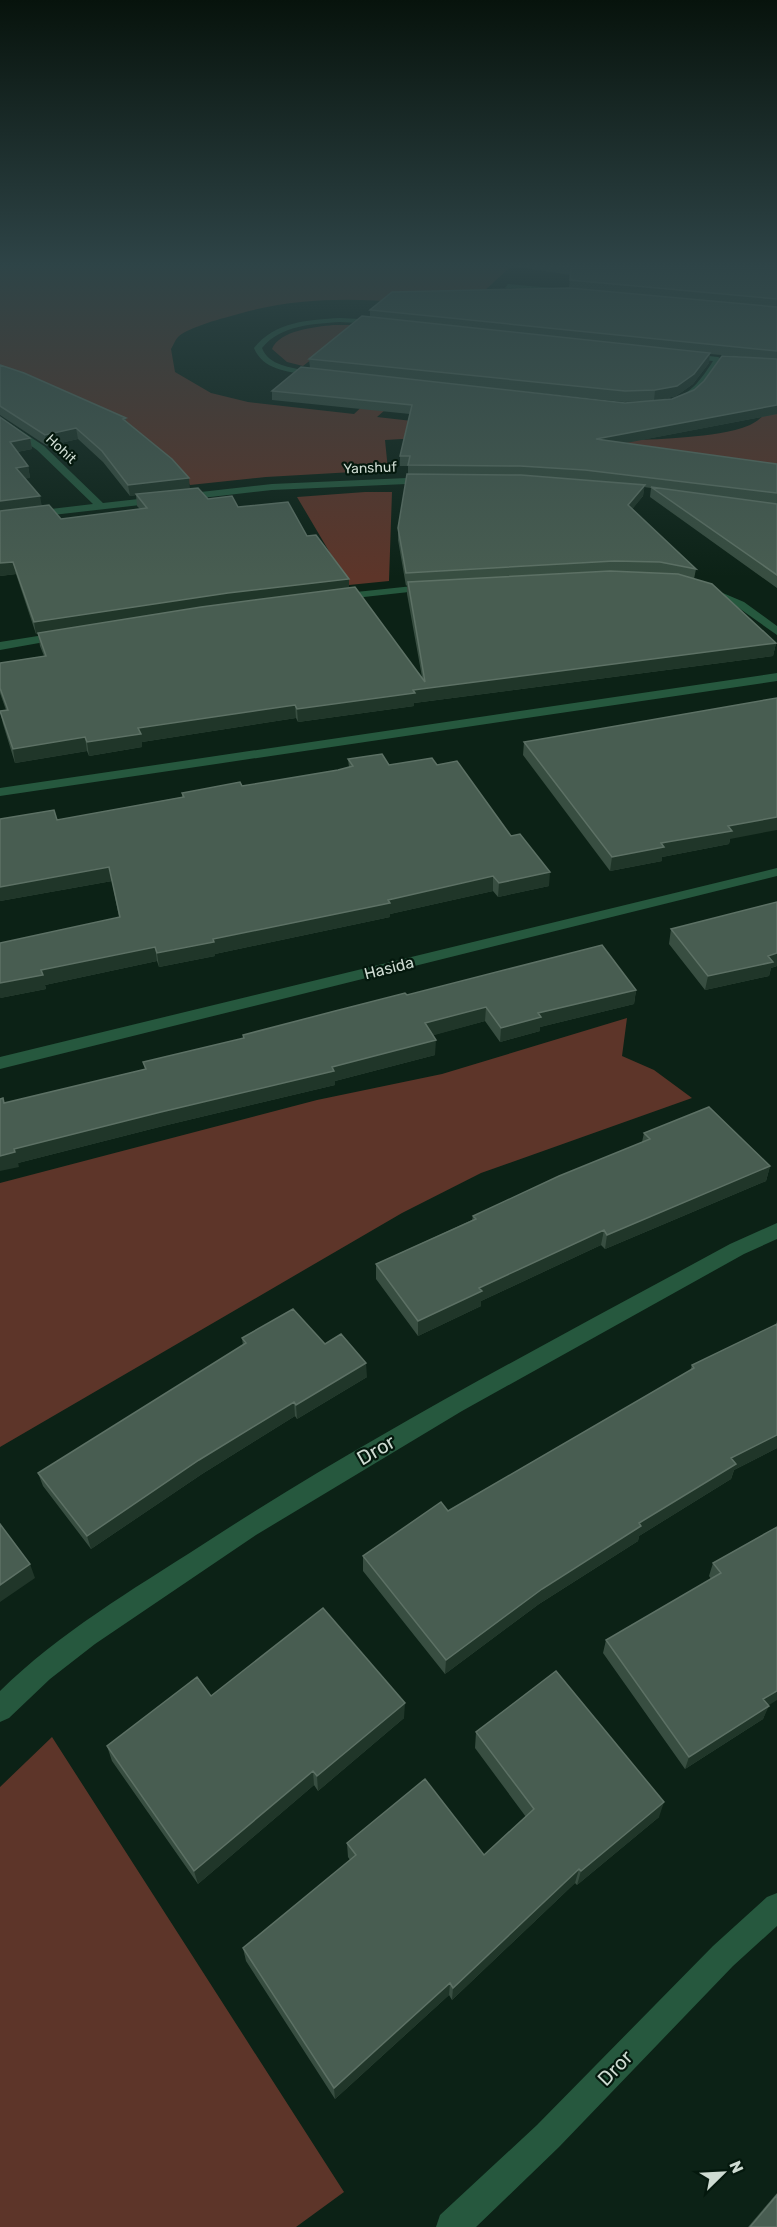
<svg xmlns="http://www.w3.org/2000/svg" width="777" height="2227" font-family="Rubik,sans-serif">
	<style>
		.green { fill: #5d3529 }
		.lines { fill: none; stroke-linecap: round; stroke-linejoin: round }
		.street { fill: #26583e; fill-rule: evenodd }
		.wall { fill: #384e41; fill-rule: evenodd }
		.shaded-wall { fill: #203629 }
		.building { fill: #485d51; stroke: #5d7165; stroke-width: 1.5 }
		.labels { text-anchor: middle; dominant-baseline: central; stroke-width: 4.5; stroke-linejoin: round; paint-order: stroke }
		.far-street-label { font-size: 14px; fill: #cedbd2; stroke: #04180d }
		.street-label { font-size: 16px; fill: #cedbd2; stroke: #04180d }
		.near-street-label { font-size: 20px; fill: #cedbd2; stroke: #04180d }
	</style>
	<rect width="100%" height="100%" fill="#0c2216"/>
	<path class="green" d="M0,265H492L509,268L466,308C379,300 310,291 224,318C213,321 186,329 178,337C175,340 173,346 171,349L175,372L211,393L248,402L354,414L385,385L410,388L377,417C479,428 585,447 688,437C708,435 731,433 750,425C762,419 769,410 777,400V468L419,438L385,440L388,470L266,477L190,485L172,463L0,370Z
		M333,325H356L303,366L287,362L272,349C280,330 315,327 333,325Z
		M365,492H392L389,581L349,585L297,497Z
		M627,1018L622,1056L654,1070L692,1098L481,1173L402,1213L0,1447V1183L317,1100L442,1074Z
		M52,1737L344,2192L296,2227H0V1787Z"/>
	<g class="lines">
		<path class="street" d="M508,284L563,289L567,291L563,293L505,288Z
			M340,318L377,320L718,357L722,359C716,368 711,379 704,387C685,410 651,409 624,410L307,375C287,371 263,370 254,348C275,321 309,320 340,318ZM340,322L377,324L713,361C686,404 672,403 624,404L307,371C291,367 269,366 262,348C281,325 312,324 340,322Z
			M0,417L44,446L103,503L272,484L429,477L434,480L429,483L272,490L0,521V515L93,504L37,450L0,424Z
			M432,584L438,587L436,589L337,600L331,597L337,594Z
			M704,585L744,602L777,626V635L736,606L700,590V586Z
			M63,632L69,636L67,638L0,650V642Z
			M777,673V681L0,796V788Z
			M777,868V876L0,1069V1057Z
			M777,1223V1239L744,1254L462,1411L256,1535L95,1644L50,1679L9,1718L0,1722V1691C59,1633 132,1590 202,1545C372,1434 552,1341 730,1244Z
			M777,1893V1926L733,1966L559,2147L476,2227H436L440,2215L537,2125L713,1946L767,1897Z"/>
	</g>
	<path class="wall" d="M507,265H777V414L625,443L777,464V588L650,497L651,488L644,487L643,496L632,509L696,569L694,579L776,643L773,656L414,703V706L298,722L296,718L142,742V747L89,756L87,751L15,763L3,724L0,711L6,710L0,693V663L44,656L40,646L38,634H36L16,574L0,576V417L30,438L32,449L17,452L28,466L30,478H25L42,506L61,519L140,509L137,506L136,495L130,496L103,462L78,439L47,446L0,415V365L126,418V421L190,489L208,499L238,507L307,536L422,677L407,594V585L406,586L398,540V528L408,474V466H400V456L410,414L272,400V391L310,368L309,359L370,317V310L569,288L570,275ZM710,354L745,357L694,390L672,399L654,401L676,396L693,384L709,363ZM441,383L624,402L654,401L625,403Z
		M524,742L730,839L729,844L662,857V861L610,871L523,755Z
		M348,759L389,765H437L511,836L549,886L498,897L493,891L390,914V917L215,954V956L159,967L157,961L45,985L46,989L0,998L119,917L112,881L0,901V819L57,820L182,797V793L242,786L338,770L349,767Z
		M777,902V966L771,968L769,976L705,990L669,944L671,929Z
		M636,990L634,1004L540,1027V1031L500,1042L485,1021L433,1035L435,1055L335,1081V1085L163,1126L18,1163L19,1167L5,1103L145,1069L143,1062L243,1039V1035L407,995Z
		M644,1133L770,1166L766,1181L605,1249L601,1245L481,1301V1306L418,1336L376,1279V1264L472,1220L473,1216L642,1142Z
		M777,1320V1448L734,1470L731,1479L639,1536L638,1541L539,1604L445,1674L363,1571V1556L448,1511L690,1371L692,1365L776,1325Z
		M242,1338L325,1344L367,1377L297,1419L295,1416L202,1474L91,1549L43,1486L38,1473L243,1346Z
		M777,1527L768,1706L763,1719L685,1769L603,1653L606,1640L711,1579L709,1576L713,1563Z
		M211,1696L404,1718L318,1791L314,1785L198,1884L112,1761L107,1746Z
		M476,1732L659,1817L577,1885L575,1883L452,2000L449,1995L335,2099L246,1961L243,1948L350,1860L348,1857L347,1843L484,1855L526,1817L475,1748Z
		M777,2193V2227H748Z"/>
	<path class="shaded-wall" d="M710,353L709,363L693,384L676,396L654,401L655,390Z
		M777,405V414L595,449L596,439Z
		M76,428L78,439L47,446L45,435Z
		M30,438L32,449L12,453L10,442Z
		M28,466L30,478L18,480L16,468Z
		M189,478L190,489L130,496L128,485Z
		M645,485L643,496L626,517L628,505Z
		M40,496L42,507L0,513V501Z
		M13,562L16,574L0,576V563Z
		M349,579V591L229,606L36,634L34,622L228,593Z
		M776,643L773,656L414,703V706L298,722L297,709L413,690Z
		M295,705L296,718L142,742V747L89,756L87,742L138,728Z
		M85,737L87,751L15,763L13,749Z
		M777,817V830L730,839L729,844L662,857V861L610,871L612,857L728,826Z
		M109,867L112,881L0,901V887Z
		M550,872L549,886L498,897L499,883Z
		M493,876V891L390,914V917L215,954V956L159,967L157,953L213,939Z
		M155,947L157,961L45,985L46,989L0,998V983L41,970Z
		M777,953V966L771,968L769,976L705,990L708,976Z
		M636,990L634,1004L540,1027V1031L500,1042L501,1028L538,1013Z
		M486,1007L485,1021L424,1038L425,1023Z
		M436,1040L435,1055L335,1081V1085L163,1126L18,1163L19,1167L0,1171V1156L14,1149Z
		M770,1166L766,1181L605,1249L607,1235Z
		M604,1230L601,1245L481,1301V1306L418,1336V1321L479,1288Z
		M366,1363L367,1377L297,1419L296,1405Z
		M294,1402L295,1416L202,1474L91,1549L87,1536L199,1460Z
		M777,1435V1448L734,1470L731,1479L639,1536L638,1541L539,1604L445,1674L446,1660L542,1589L731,1458Z
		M30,1564L35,1578L0,1602V1585Z
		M777,1691V1700L758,1712L763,1699Z
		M405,1703L404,1718L318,1791L317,1776Z
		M769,1706L763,1719L685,1769L689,1757Z
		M313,1771L314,1785L198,1884L194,1871Z
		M664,1802L659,1817L577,1885L581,1871Z
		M579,1869L575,1883L452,2000L453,1988Z
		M450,1983L449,1995L335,2099L334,2088Z"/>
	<path class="building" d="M557,265H777V299L570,280L571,267Z
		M569,288L777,307V351L370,310L392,292Z
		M362,316L710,353L694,374L677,386L655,390L625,391L309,359Z
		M722,356L777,359V405L596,439L777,464V493L585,470L520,466L408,465L410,456H400L412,405L272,391L301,367L625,403L672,399L694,390L704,381Z
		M0,365L24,373L126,418L123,419L172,459L189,478L128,485L102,451L76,428L45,435L0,406Z
		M0,417L30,438L10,442L28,466L16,468L40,496L0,501Z
		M407,474L521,475L645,485L628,505L696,569L660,562L614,561L406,573L398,528Z
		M651,487L777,504V575Z
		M198,488L208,499L232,496L238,507L288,502L307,536L316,535L349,579L228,593L34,622L13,562L0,563V511L49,505L61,519L147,508L136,494Z
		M610,571L678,574L712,584L776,643L413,690L415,693L297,709L295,705L138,728L141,734L87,742L85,737L13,749L0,711L8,710L0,688V663L46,656L38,633L201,607L355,587L425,682L408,582Z
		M777,698V817L728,826L732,831L661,843L664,847L612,857L524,742Z
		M382,754L389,765L432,758L437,765L457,761L511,836L520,834L550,872L499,883L493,876L388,900L390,903L213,939L214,942L157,953L155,947L41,970L43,975L0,983V943L120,917L109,867L0,887V819L54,810L57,820L184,797L182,793L240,782L242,786L338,770L353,766L348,759Z
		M777,902V953L768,956L773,962L708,976L671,929Z
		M602,945L636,990L538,1013L541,1017L501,1028L486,1007L425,1023L436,1040L332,1067L334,1071L161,1112L14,1149L15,1152L0,1156V1099L3,1098L4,1103L146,1069L143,1062L244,1038L243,1035L335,1011L405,993L407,995Z
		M709,1107L770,1166L607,1235L604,1230L479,1288L482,1291L418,1321L376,1264L476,1219L473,1216L559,1176L650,1139L644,1133Z
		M293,1309L325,1344L341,1334L366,1363L296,1405L294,1402L199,1460L87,1536L38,1473L246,1343L242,1338Z
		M777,1324V1435L731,1458L736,1464L639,1523L641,1526L542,1589L446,1660L363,1556L441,1502L448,1511L694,1368L692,1365Z
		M0,1524L30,1564L0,1585Z
		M777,1527V1691L763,1699L769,1706L689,1757L606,1640L721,1573L713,1563Z
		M323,1608L405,1703L317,1776L313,1771L194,1871L107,1746L197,1677L211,1696Z
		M556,1671L664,1802L581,1871L579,1869L453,1988L450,1983L334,2088L243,1948L356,1855L347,1843L425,1779L484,1855L534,1809L476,1732Z
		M777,2195V2227H750Z"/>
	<linearGradient id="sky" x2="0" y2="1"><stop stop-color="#07130c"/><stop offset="0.46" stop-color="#2e4447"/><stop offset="1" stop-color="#2e4447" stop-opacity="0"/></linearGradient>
	<rect width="777" height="577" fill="url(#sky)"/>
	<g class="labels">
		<g class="far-street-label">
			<text transform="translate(61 449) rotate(43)">Hohit</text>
			<text transform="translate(370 468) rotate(-2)">Yanshuf</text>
		</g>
		<g class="street-label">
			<text transform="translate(389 968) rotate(-14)">Hasida</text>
		</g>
		<g class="near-street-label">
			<text transform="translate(376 1450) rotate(-30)">Dror</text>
			<text transform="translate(615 2068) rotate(-46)">Dror</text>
		</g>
	</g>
	<g transform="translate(723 2173) rotate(66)" stroke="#04180d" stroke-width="4.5" paint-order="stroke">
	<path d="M0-4.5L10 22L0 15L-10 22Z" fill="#cedbd2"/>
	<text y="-9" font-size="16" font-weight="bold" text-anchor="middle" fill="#cedbd2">N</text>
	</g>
</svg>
